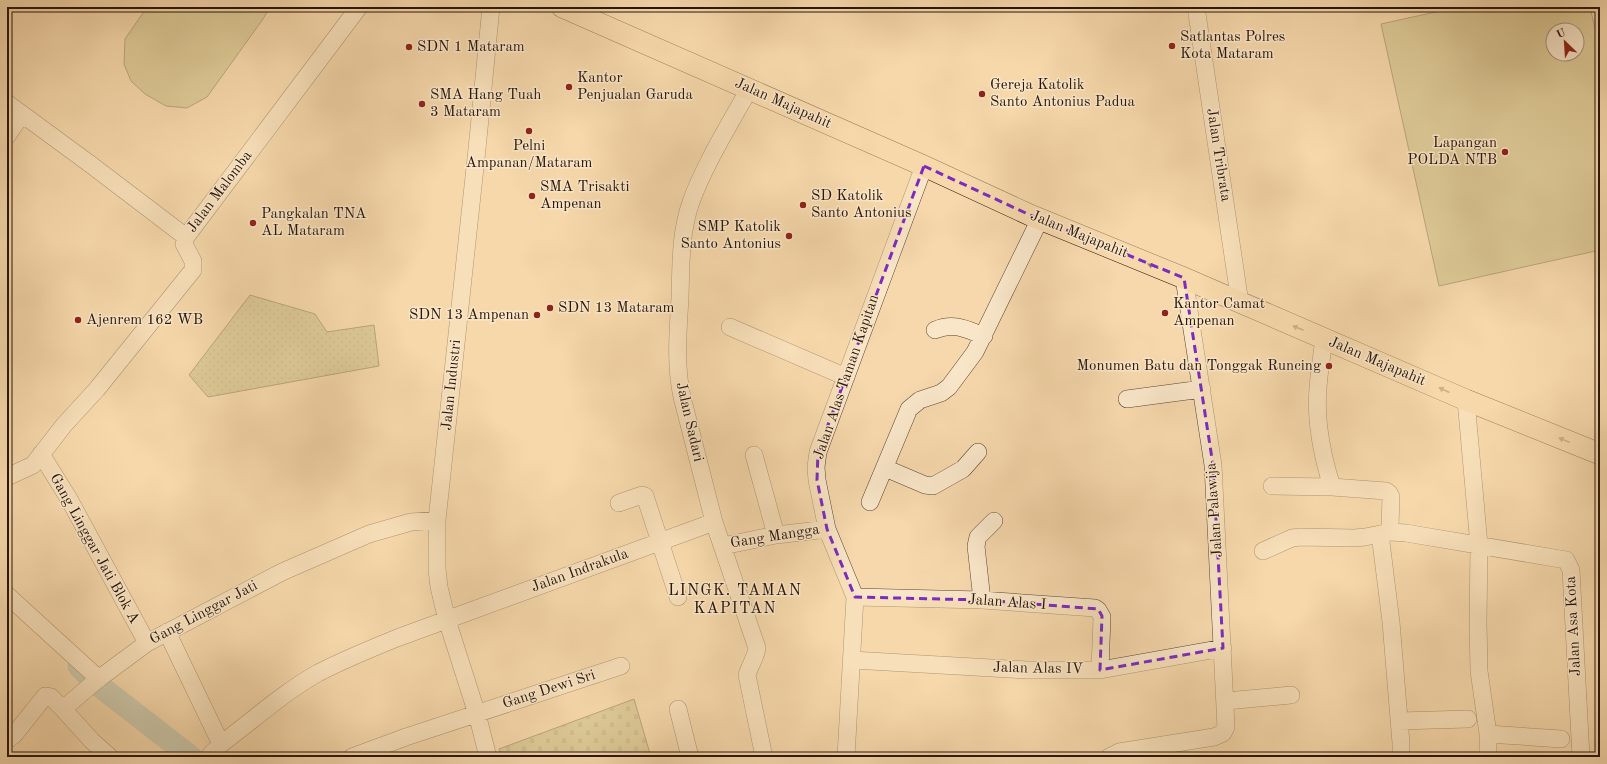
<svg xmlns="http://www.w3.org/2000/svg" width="1607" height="764" font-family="'Old Standard TT',serif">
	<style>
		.green { fill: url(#green-dots); stroke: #766844 }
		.cemetery { fill: url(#cemetery-stones); stroke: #766844 }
		.pitch { fill: #c3bc84; stroke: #766844; fill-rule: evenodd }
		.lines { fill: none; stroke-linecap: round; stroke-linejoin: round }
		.river { stroke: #9eb9b0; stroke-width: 23 }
		.minor-casing { stroke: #5c452f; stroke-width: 18 }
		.major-casing { stroke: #281405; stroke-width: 22 }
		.minor { stroke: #f9e6c9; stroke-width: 17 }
		.major { stroke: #f6d8ac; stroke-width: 21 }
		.oneway { fill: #998061 }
		.marked { fill: none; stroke: #7b2cbf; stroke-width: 3; stroke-dasharray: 8 5; stroke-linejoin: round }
		.poi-dot { fill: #8f2418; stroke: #f9e6c9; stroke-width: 1.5 }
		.labels { text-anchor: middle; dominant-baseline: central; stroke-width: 3; stroke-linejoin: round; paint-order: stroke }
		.poi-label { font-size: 15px; fill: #281405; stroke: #f9e6c9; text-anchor: start }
		.street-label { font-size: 15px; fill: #281405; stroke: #f9e6c9 }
		.neighbourhood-label { font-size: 16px; letter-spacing: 1px; fill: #281405; stroke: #f9e6c9 }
	</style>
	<defs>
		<pattern id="green-dots" width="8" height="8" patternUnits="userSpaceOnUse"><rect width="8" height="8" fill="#c3bc84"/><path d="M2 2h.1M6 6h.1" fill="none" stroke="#a8a170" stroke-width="1.8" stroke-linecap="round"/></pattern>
		<pattern id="cemetery-stones" width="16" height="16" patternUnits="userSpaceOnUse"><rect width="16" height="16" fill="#c3bc84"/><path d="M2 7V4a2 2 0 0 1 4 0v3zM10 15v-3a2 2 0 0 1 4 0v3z" fill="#a8a170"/></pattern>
	</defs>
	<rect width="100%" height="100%" fill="#f6d8ac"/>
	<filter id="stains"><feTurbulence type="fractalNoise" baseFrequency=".005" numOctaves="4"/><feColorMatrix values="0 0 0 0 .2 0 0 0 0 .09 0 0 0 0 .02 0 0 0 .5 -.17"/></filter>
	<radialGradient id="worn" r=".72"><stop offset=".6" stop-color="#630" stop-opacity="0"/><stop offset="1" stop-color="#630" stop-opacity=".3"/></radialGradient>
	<path class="green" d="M250,295L315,314L327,332L374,325L379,366L208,397L189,375Z"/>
	<path class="cemetery" d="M634,699L651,757H502L499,749Z"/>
	<path class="pitch" d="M147,7H270L263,19L207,97L187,108L166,106L145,94L131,81L124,64L125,39Z
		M1458,7H1590L1600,50V250L1439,286L1381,24ZM1553,30H1577V54H1553Z"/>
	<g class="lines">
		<path class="river" d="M79,666L97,684L191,757"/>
		<g class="minor-casing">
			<path id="minor" d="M1196,7L1240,303
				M749,89C730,124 704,165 691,202C680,233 681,265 680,298C678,331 675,365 682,397L714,522L757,648C756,657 750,665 747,675L764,757
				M7,103L90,164L186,237L359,7
				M7,136L22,114
				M730,327L846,377
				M935,330C954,322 966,329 984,336
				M1324,339C1322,355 1319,372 1318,388C1315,422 1322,455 1332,487
				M1127,399L1202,389
				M1466,400L1479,545L1478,623L1479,671L1488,734V757
				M41,454L69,499L147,643
				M754,455L776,535
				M885,468L925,485L933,486L963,469L978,452
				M7,477L33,465L64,425L97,389L193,270V261L184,244L186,237
				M1272,486L1332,487L1386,491L1389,493L1391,497L1390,526
				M870,502L909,409L920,400L941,393L949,387L975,352L1040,219
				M619,503L642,495L645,496L678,597
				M1380,534L1391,622L1401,743V757
				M723,546L776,535L827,529
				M1263,551L1292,538L1300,537L1355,538L1365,537L1391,532L1406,533L1566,560L1571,570L1581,757
				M7,595L99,679
				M855,597L982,600L1095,608L1098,610L1102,617L1100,670
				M982,600L976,546L978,537L994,521
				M167,632L221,744
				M852,660L1027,670H1100L1223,648
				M1226,701L1291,695
				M63,709L92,741L110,757
				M678,709L690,757
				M1400,721L1468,719
				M1488,734L1561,739
				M7,740L14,735L45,696L51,697L63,709L97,680L147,643L282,572L369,534L411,522L437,520
				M211,754L221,744C252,721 284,692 318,673C343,660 370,649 397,638L714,522
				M352,757L406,737L621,666
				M488,757L477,714L447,620L439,587L437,569V520L477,149L491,7
				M846,757L855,597L827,529L817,480L816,467L818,452L924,166
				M1109,757L1119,752L1214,737L1223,733L1226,727L1213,465L1184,278"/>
		</g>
		<g class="major-casing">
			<path id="major" d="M562,7L924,166L1030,215L1184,278L1466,400L1600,454"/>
		</g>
		<use href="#minor" class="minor"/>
		<use href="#major" class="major"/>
	</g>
	<defs><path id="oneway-solid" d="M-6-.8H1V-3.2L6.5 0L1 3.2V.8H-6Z"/></defs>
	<g class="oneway">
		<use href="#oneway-solid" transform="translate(1153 266) rotate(-158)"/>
		<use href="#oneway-solid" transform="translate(1298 328) rotate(-157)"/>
		<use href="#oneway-solid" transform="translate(1444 390) rotate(-156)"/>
		<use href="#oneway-solid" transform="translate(1564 440) rotate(-158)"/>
	</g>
	<path d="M0 0H1607V764H0ZM924,166L1030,215L1184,278L1213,465L1223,648L1100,670L1102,616L1098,609L982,600L855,597L827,529L817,480L818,452Z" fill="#f6d8ac" fill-opacity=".55" fill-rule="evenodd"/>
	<path class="marked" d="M924,166L1030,215L1184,278L1213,465L1223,648L1100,670L1102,616L1098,609L982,600L855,597L827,529L817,480L818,452Z"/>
	<g class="poi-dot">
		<circle cx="1172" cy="46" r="4"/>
		<circle cx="409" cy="47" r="4"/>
		<circle cx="569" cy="87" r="4"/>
		<circle cx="982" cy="94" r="4"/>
		<circle cx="422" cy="104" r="4"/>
		<circle cx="529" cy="131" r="4"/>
		<circle cx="1505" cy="152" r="4"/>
		<circle cx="532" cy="196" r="4"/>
		<circle cx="803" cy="205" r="4"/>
		<circle cx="253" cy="223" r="4"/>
		<circle cx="789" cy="236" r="4"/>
		<circle cx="550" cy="308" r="4"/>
		<circle cx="1165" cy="313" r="4"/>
		<circle cx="537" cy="315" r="4"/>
		<circle cx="78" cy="320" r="4"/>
		<circle cx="1329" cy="366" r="4"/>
	</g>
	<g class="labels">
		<g class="poi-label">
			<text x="1180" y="37">Satlantas Polres<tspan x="1180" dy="17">Kota Mataram</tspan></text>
			<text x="417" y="47">SDN 1 Mataram</text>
			<text x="577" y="78">Kantor<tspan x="577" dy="17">Penjualan Garuda</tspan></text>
			<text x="990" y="85">Gereja Katolik<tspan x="990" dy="17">Santo Antonius Padua</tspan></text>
			<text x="430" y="95">SMA Hang Tuah<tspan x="430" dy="17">3 Mataram</tspan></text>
			<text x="1497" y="143" text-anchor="end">Lapangan<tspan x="1497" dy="17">POLDA NTB</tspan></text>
			<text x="529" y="146" text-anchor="middle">Pelni<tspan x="529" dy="17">Ampanan/Mataram</tspan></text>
			<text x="540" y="187">SMA Trisakti<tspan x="540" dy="17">Ampenan</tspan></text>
			<text x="811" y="196">SD Katolik<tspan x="811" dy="17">Santo Antonius</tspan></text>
			<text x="261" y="214">Pangkalan TNA<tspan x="261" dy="17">AL Mataram</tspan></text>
			<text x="781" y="227" text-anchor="end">SMP Katolik<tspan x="781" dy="17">Santo Antonius</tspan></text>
			<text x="1173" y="304">Kantor Camat<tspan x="1173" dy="17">Ampenan</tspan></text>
			<text x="558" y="308">SDN 13 Mataram</text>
			<text x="529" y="315" text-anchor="end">SDN 13 Ampenan</text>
			<text x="86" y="320">Ajenrem 162 WB</text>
			<text x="1321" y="366" text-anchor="end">Monumen Batu dan Tonggak Runcing</text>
		</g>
		<g class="street-label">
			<text transform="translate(783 104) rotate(24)">Jalan Majapahit</text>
			<text transform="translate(1218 155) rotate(81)">Jalan Tribrata</text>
			<text transform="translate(220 192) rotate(-53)">Jalan Malomba</text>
			<text transform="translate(1079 235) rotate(22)">Jalan Majapahit</text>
			<text transform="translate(1377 362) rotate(23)">Jalan Majapahit</text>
			<text transform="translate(847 377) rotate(-71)">Jalan Alas Taman Kapitan</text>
			<text transform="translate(452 385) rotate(-84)">Jalan Industri</text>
			<text transform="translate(689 422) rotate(77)">Jalan Sadari</text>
			<text transform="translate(1215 510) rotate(-94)">Jalan Palawija</text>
			<text transform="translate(775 537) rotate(-9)">Gang Mangga</text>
			<text transform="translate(94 549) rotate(61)">Gang Linggar Jati Blok A</text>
			<text transform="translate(580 571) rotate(-20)">Jalan Indrakula</text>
			<text transform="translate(1007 603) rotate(4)">Jalan Alas I</text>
			<text transform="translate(204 613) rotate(-28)">Gang Linggar Jati</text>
			<text transform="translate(1574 626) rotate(-93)">Jalan Asa Kota</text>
			<text transform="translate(1038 669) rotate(1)">Jalan Alas IV</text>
			<text transform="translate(549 690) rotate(-18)">Gang Dewi Sri</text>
		</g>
		<g class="neighbourhood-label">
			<text x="735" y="591">LINGK. TAMAN<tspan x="735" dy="18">KAPITAN</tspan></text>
		</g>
	</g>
	<rect width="1607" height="764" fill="none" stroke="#f6d8ac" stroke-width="24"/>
	<rect x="8" y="8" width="1591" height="748" fill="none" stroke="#281405" stroke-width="2"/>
	<rect x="12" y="12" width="1583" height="740" fill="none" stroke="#281405"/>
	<g transform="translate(1565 42) rotate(335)"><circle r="19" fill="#f9e6c9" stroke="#a5927b"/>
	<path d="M0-3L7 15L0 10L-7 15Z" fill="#8f2418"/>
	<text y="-6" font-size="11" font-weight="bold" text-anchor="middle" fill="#281405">U</text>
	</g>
	<rect width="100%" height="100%" filter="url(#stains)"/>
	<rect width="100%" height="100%" fill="url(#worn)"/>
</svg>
